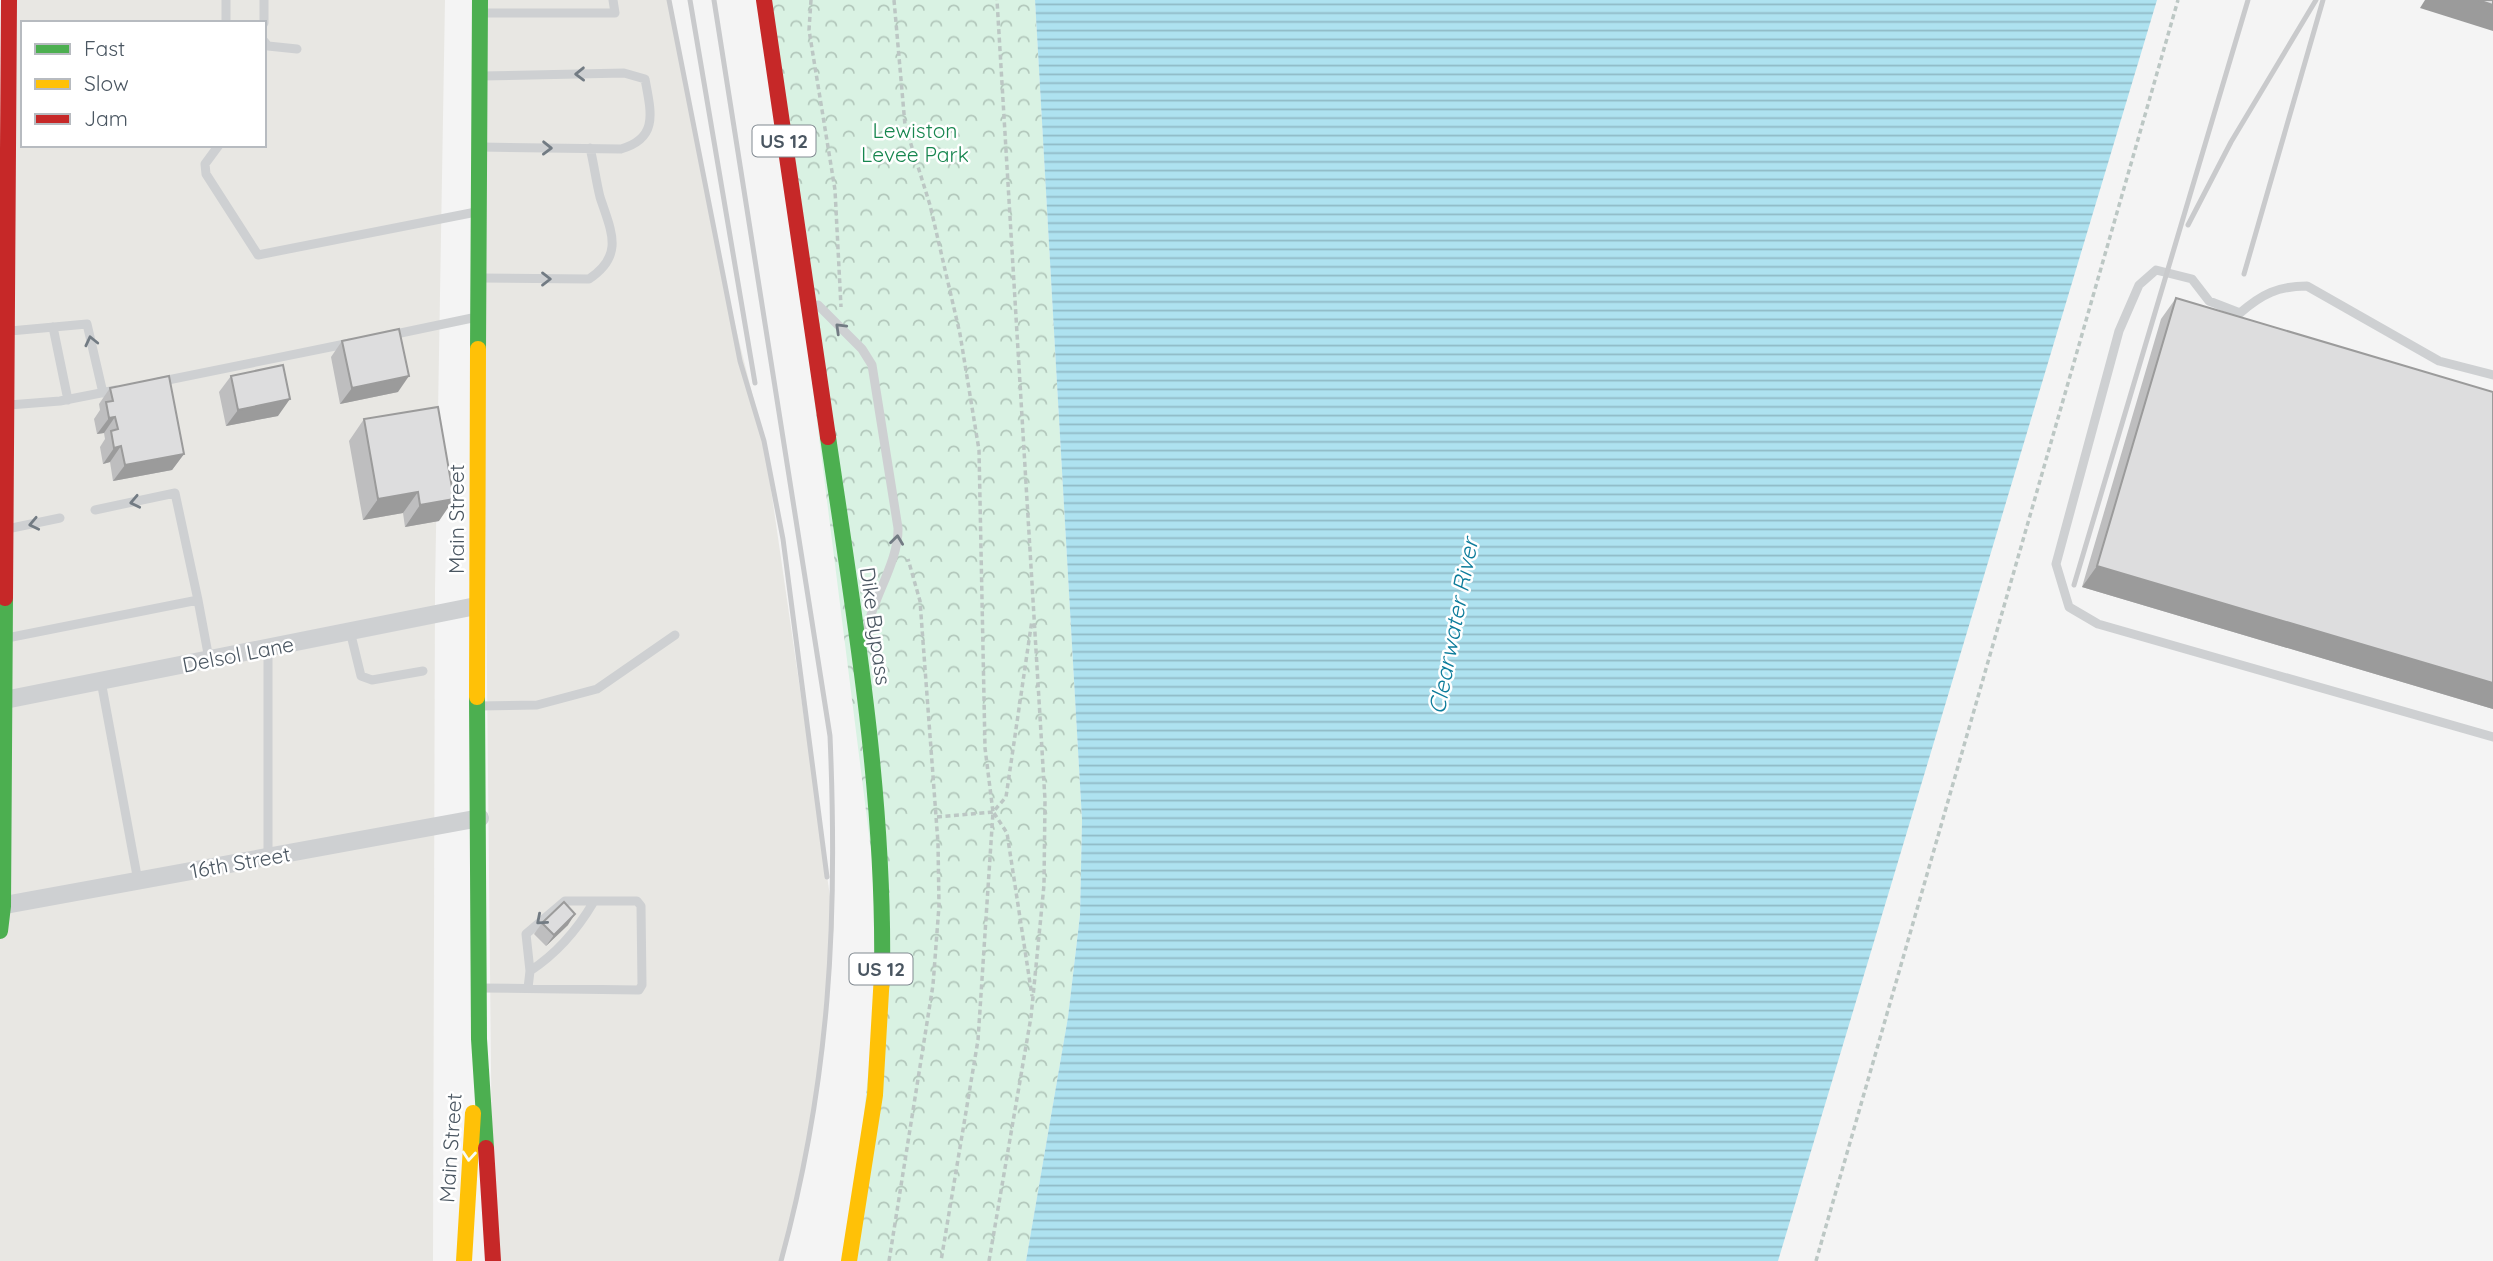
<svg xmlns="http://www.w3.org/2000/svg" width="2493" height="1261" font-family="Quicksand,sans-serif">
	<style>
		.commercial { fill: #e8e7e3; fill-rule: evenodd }
		.park { fill: url(#park-crowns) }
		.water { fill: url(#water-rules) }
		.lines { fill: none; stroke-linecap: round; stroke-linejoin: round }
		.path { stroke: #bcc7c4; stroke-width: 3.5; stroke-dasharray: 5 3.5; stroke-linecap: butt }
		.lane { stroke: #ced0d2; stroke-width: 9 }
		.street { stroke: #ced0d2; stroke-width: 18 }
		.fast { stroke: #4caf50; stroke-width: 16 }
		.slow { stroke: #ffc107; stroke-width: 16 }
		.jam { stroke: #c62828; stroke-width: 16 }
		.rail { stroke: #c9cacc; stroke-width: 5 }
		.wall { fill: #bebebf }
		.shaded-wall { fill: #9b9b9b }
		.building { fill: #ddddde; stroke: #9b9b9b; stroke-width: 2 }
		.oneway { stroke: #727b83 }
		.oneway2 { stroke: #f6fbf6 }
		.labels { text-anchor: middle; dominant-baseline: central; stroke-width: 5; stroke-linejoin: round; paint-order: stroke }
		.shield { fill: #fff; stroke: #808990; stroke-width: 2 }
		.shield-label { font-size: 19px; font-weight: bold; fill: #4a5661 }
		.park-label { font-size: 21px; fill: #17864f; stroke: #fff }
		.street-label { font-size: 21px; fill: #4a5661; stroke: #fff }
		.water-label { font-size: 23px; font-style: italic; fill: #0c7c9b; stroke: #fff }
	</style>
	<defs>
		<pattern id="park-crowns" width="20" height="18" patternUnits="userSpaceOnUse" patternTransform="scale(1.75)"><rect width="20" height="18" fill="#d9f2e3"/><path d="M2 6a3 3 0 1 1 6 0M12 15a3 3 0 1 1 6 0" fill="none" stroke="#b2c7bb"/></pattern>
		<pattern id="water-rules" width="6" height="5" patternUnits="userSpaceOnUse" patternTransform="scale(1.75)"><rect width="6" height="5" fill="#aee2f0"/><path d="M0 2.5h6" fill="none" stroke="#90bac6"/></pattern>
	</defs>
	<rect width="100%" height="100%" fill="#f4f4f4"/>
	<path class="commercial" d="M8,0H445L435,590L433,1261H0V137ZM23,23H264V145H23Z
		M480,0H671L723,277L764,441L834,924L821,1064L805,1164L780,1261H493Z"/>
	<path class="park" d="M764,0H1035L1082,820L1080,915L1068,1017L1026,1261H849L882,938Z"/>
	<path class="water" d="M1035,0H2157L1778,1261H1026L1068,1017L1080,915L1082,820Z"/>
	<g class="lines">
		<path class="path" d="M811,0L809,30L835,190L841,307
			M894,0L905,125L930,205L960,334L979,450L985,748L993,812L978,1040L941,1261
			M994,813L1007,833L1032,996
			M937,817L993,812L1006,797L1032,620
			M889,1261L933,985L939,906L938,843L920,601L908,559
			M989,1261L1031,1017L1044,885L1045,800L997,0
			M1816,1261L2178,0"/>
		<path class="lane" d="M483,13H615L613,0
			M226,23V0
			M264,23V0
			M264,41L268,46L297,49
			M219,145L205,164L206,174L258,255L476,212
			M480,147L621,149C659,138 651,112 645,79L624,73L482,76
			M480,278L589,279C625,255 611,231 600,197C596,181 594,164 590,148
			M818,305L862,349L872,365L898,528C899,560 874,596 867,629
			M53,327L68,400
			M10,331L87,324L103,393
			M391,335L477,317
			M2493,375L2439,361L2307,286C2278,286 2262,294 2240,313L2209,301L2192,279L2156,270L2139,285L2119,331L2056,564L2069,607L2098,624L2493,737
			M158,382L350,343
			M9,405L60,401L116,390
			M7,529L60,518
			M198,600L209,659
			M350,631L361,676L372,680L423,671
			M7,638L198,600L175,493L95,510
			M101,681L138,881
			M479,706L537,705L597,689L675,635
			M268,857V648
			M530,971C556,954 577,930 593,903
			M481,988L639,990L642,985L641,906L637,901H565L526,934L530,971L528,988"/>
		<path class="street" d="M0,701L476,606
			M0,906L480,818"/>
		<path class="fast" d="M478,349L480,0
			M828,437C854,614 885,794 882,974
			M477,697L479,1039L486,1148
			M0,931L3,906L5,598"/>
		<path class="slow" d="M477,697L478,349
			M464,1261L473,1113
			M849,1261L875,1095L882,974"/>
		<path class="jam" d="M764,0L828,437
			M5,598L9,0
			M486,1148L493,1261"/>
		<path class="rail" d="M669,0L740,361L764,441L783,539L827,877
			M690,0L755,383
			M714,0L830,736C838,921 830,1081 781,1261
			M2188,225L2231,142L2316,0
			M2244,274L2323,0
			M2074,585L2248,0"/>
	</g>
	<path class="wall" d="M2176,298L2493,392V709L2082,587L2161,319Z
		M342,341L398,392L340,404L331,357Z
		M231,376L278,416L226,426L219,392Z
		M110,388L184,454L172,470L113,481L110,462L103,464L100,447L105,439L104,433L97,434L94,419L100,410L99,404Z
		M364,419L439,521L405,527L403,513L363,520L349,441Z
		M542,923L568,925L546,946L534,934Z"/>
	<path class="shaded-wall" d="M2425,0H2478L2493,5V31L2420,8Z
		M409,376L398,392L340,404L352,388Z
		M290,399L278,416L226,426L238,410Z
		M115,417L104,433L97,434L109,418Z
		M121,446L110,462L103,464L114,448Z
		M184,454L172,470L113,481L125,465Z
		M418,492L403,513L363,520L378,499Z
		M454,499L439,521L405,527L420,505Z
		M2097,566L2493,683V709L2082,587Z
		M575,914L568,925L546,946L554,935Z"/>
	<path class="building" d="M2478,0H2493V5Z
		M2176,298L2493,392V683L2097,566Z
		M399,329L409,376L352,388L342,341Z
		M283,365L290,399L238,410L231,376Z
		M169,376L184,454L125,465L121,446L114,448L111,431L118,429L115,417L109,418L106,402L113,401L110,388Z
		M438,407L454,499L420,505L418,492L378,499L364,419Z
		M564,902L575,914L554,935L542,923Z"/>
	<defs><path id="oneway-chevron" d="M-2-3.5L2.5 0L-2 3.5" fill="none" stroke-width="1.6" stroke-linecap="round" stroke-linejoin="round" transform="scale(1.75)"/></defs>
	<g class="oneway">
		<use href="#oneway-chevron" transform="translate(580 74) rotate(179)"/>
		<use href="#oneway-chevron" transform="translate(547 148) rotate(1)"/>
		<use href="#oneway-chevron" transform="translate(546 279)"/>
		<use href="#oneway-chevron" transform="translate(840 328) rotate(-136)"/>
		<use href="#oneway-chevron" transform="translate(91 341) rotate(-103)"/>
		<use href="#oneway-chevron" transform="translate(135 502) rotate(168)"/>
		<use href="#oneway-chevron" transform="translate(34 524) rotate(168)"/>
		<use href="#oneway-chevron" transform="translate(897 540) rotate(-83)"/>
		<use href="#oneway-chevron" transform="translate(541 920) rotate(139)"/>
	</g>
	<use class="oneway2" href="#oneway-chevron" transform="translate(469 1156) rotate(95)"/>
	<g class="labels">
		<g class="shield">
			<rect x="752.5" y="125.5" width="63" height="31" rx="5"/>
			<rect x="849.5" y="953.5" width="63" height="31" rx="5"/>
		</g>
		<g class="shield-label">
			<text x="784" y="141">US 12</text>
			<text x="881" y="969">US 12</text>
		</g>
		<g class="park-label">
			<text x="915" y="130">Lewiston<tspan x="915" dy="24">Levee Park</tspan></text>
		</g>
		<g class="street-label">
			<text transform="translate(456 519) rotate(-90)">Main Street</text>
			<text transform="translate(876 626) rotate(82)">Dike Bypass</text>
			<text transform="translate(238 654) rotate(-11)">Delsol Lane</text>
			<text transform="translate(240 862) rotate(-10)">16th Street</text>
			<text transform="translate(450 1148) rotate(-86)">Main Street</text>
		</g>
		<g class="water-label">
			<text transform="translate(1453 626) rotate(-79)">Clearwater River</text>
		</g>
	</g>
	<rect x="21" y="21" width="245" height="126" fill="#ffffff" stroke="#b7bbc0" stroke-width="2"/>
	<rect x="35" y="44" width="35" height="10" fill="#4caf50" stroke="#b7bbc0" stroke-width="2"/>
	<text x="84" y="56" font-size="21" fill="#4a5661">Fast</text>
	<rect x="35" y="79" width="35" height="10" fill="#ffc107" stroke="#b7bbc0" stroke-width="2"/>
	<text x="84" y="91" font-size="21" fill="#4a5661">Slow</text>
	<rect x="35" y="114" width="35" height="10" fill="#c62828" stroke="#b7bbc0" stroke-width="2"/>
	<text x="84" y="126" font-size="21" fill="#4a5661">Jam</text>
</svg>
